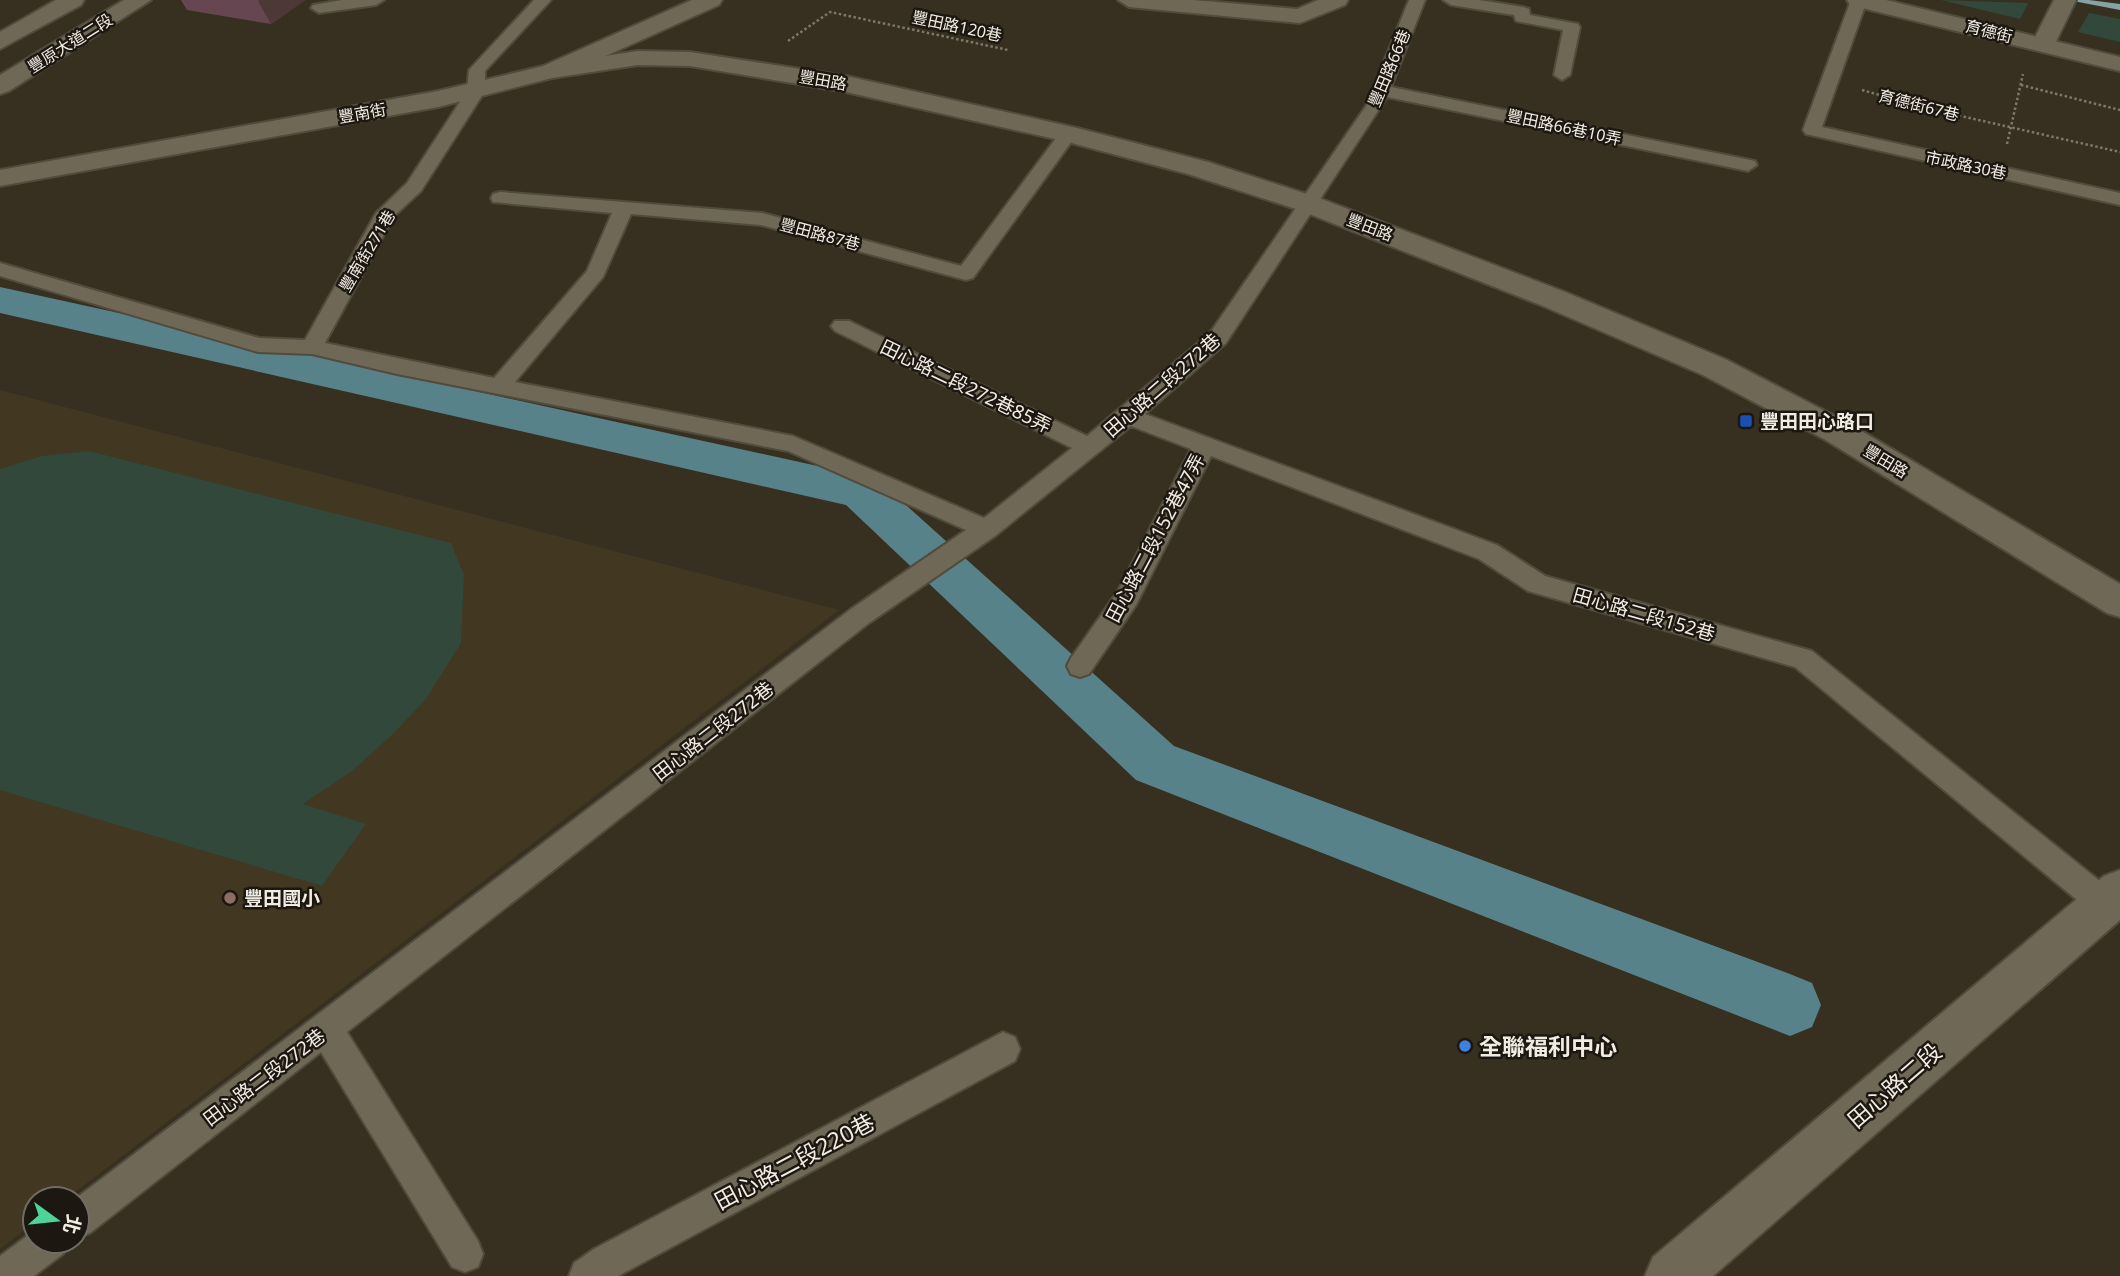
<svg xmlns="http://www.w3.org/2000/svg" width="2120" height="1276" font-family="'Noto Sans','Noto Sans TC',sans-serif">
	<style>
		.built { fill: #423721 }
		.green { fill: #32483a }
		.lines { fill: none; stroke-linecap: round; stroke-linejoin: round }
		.stream { fill: #85a2a4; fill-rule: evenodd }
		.canal { fill: #57828a; fill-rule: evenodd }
		.service-casing { stroke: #514b3d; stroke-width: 4 }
		.minor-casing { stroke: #514b3d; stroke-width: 4 }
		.tertiary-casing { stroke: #514b3d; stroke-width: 4 }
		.path { stroke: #7e786a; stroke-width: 2.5; stroke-dasharray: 2.5 2.5; stroke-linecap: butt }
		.service { fill: #706857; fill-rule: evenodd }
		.minor { fill: #706857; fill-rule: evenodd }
		.tertiary { fill: #706857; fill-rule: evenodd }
		.wall { fill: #664751 }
		.shaded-wall { fill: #4d3737 }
		.transit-dot { fill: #1a4fb4; stroke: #1c1811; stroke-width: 2.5 }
		.education-dot { fill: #8d6e63; stroke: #1c1811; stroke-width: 2.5 }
		.shop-dot { fill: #3f7fe0; stroke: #1c1811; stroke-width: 2.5 }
		.labels { text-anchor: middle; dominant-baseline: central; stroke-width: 5; stroke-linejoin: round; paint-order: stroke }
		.far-street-label { font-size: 16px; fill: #f1ece2; stroke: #1c1811 }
		.street-label { font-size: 19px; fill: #f1ece2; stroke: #1c1811 }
		.poi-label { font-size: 19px; font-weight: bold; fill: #f1ece2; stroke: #1c1811; text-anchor: start }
		.near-poi-label { font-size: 23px; font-weight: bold; fill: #f1ece2; stroke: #1c1811; text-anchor: start }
		.near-street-label { font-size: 23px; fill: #f1ece2; stroke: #1c1811 }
	</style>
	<rect width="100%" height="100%" fill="#373020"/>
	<path class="built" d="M0,390L839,610L66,1199H35V1222L0,1249Z"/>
	<path class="green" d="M1941,0L2028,3L2020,19Z
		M2089,13L2120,19V42L2078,32Z
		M89,451L451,543L464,575L461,643L426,699L395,732L352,771L303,804L366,824L322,886L0,790V469L42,456Z"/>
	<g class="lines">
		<path class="stream" d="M2068,0H2089L2120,4V10Z"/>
		<path class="canal" d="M0,287L877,479L1174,746L1790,974L1812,983L1821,1005L1812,1027L1790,1036L1136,780L846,505L0,313Z"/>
		<g class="service-casing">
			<path id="service" d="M342,0H384L376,5L319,13L311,8L313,5Z
				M534,0H551L485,71V91L421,191L394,216L325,343L494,378L587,271L612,213L493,202L491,198L493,194L500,192L762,213L961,266L1062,130H1074L1077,134L973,278L966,280L761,225L631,214L603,277L515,382L793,436L984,518L1072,448L835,331L831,326L835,321H849L1087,436L1210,333L1366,106L1409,0H1425L1391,87L1755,161L1757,165L1748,171L1387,97L1226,343L1145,414L1497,545L1545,576L1812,651L2116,894L2120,903L2116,914L2105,918L2094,914L1795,667L1528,591L1479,559L1211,456L1136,605L1089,674L1080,677L1071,674L1067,666L1071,658L1118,591L1191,449L1131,426L995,536L869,623L347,1032L478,1241L483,1254L478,1267L465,1272L452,1267L321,1052L90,1233L77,1238L75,1199L851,609L966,530L788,451L397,374L312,354L258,352L0,276V263L259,338L305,340L376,213L407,183L467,91L469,70Z
				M1443,0H1479L1523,7L1529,9L1530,15L1578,24L1580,27L1570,75L1562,80L1554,75L1563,30L1516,21L1514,15L1451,5Z
				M1851,0H1867L1822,127L2120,193V205L1806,134L1803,130Z
				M1003,1032L1015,1037L1020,1049L1015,1061L618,1276H569L574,1263L594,1249Z
				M35,1230V1241H68L63,1254L34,1276H0V1256Z"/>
		</g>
		<g class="minor-casing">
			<path id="minor" d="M692,0H722L719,5L561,76H543L540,71L543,66Z
				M2054,0H2076L2052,50H2034L2031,45Z"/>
		</g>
		<g class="tertiary-casing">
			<path id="tertiary" d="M56,0H84L81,5L0,49V32Z
				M124,0H151L9,91L0,94V75Z
				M1118,0H1193L1297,9L1318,0H1348L1345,5L1300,23L1129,7Z
				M1847,0H1886L2120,57V71L1850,5Z
				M638,51L690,52L846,76L1077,128L1208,162L1319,198L1565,292L1725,359L1848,423L2120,584V617L2107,613L1824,439L1703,375L1543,306L1299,210L1188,174L1064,141L846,92L690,66L638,65L552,78L438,107L0,186V170L438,91L552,64Z
				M2120,870V920L1713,1276H1645L1653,1257L2104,876Z"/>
		</g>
		<path class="path" d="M788,41L830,12L1008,50
			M2021,85L2120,110
			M1862,90L1921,107L2120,152
			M2007,144L2023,74"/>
		<use href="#service" class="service"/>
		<use href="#minor" class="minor"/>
		<use href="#tertiary" class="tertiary"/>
	</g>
	<path class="wall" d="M181,0H305L271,24L187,10Z"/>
	<path class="shaded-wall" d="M260,0H305L271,24L258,1Z"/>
	<rect class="transit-dot" x="1739" y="414" width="14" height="14" rx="3.5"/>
	<circle class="education-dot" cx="230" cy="898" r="7"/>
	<circle class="shop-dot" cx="1465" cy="1046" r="7"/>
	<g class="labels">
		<g class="far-street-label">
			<text transform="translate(957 26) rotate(12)">豐田路120巷</text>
			<text transform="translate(1989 31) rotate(14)">育德街</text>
			<text transform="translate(70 43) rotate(-32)">豐原大道二段</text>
			<text transform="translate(1389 68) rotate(-67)">豐田路66巷</text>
			<text transform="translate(823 80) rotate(10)">豐田路</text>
			<text transform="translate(1919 105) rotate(14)">育德街67巷</text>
			<text transform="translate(362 113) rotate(-10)">豐南街</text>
			<text transform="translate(1564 127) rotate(12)">豐田路66巷10弄</text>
			<text transform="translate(1966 165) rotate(12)">市政路30巷</text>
			<text transform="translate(1370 227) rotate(21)">豐田路</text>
			<text transform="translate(820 234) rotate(15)">豐田路87巷</text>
			<text transform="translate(367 251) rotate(-59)">豐南街271巷</text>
			<text transform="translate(1886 461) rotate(31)">豐田路</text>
		</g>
		<g class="street-label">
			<text transform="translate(1162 385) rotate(-41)">田心路二段272巷</text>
			<text transform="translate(966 386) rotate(26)">田心路二段272巷85弄</text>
			<text transform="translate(1155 538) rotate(-62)">田心路二段152巷47弄</text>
			<text transform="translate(1644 614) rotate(16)">田心路二段152巷</text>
			<text transform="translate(713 731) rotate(-38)">田心路二段272巷</text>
			<text transform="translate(264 1077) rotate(-37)">田心路二段272巷</text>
		</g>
		<g class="poi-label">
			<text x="1760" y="421">豐田田心路口</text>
			<text x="244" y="898">豐田國小</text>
		</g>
		<g class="near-poi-label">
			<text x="1479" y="1046">全聯福利中心</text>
		</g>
		<g class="near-street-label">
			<text transform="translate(1894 1085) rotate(-41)">田心路二段</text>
			<text transform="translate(794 1161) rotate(-28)">田心路二段220巷</text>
		</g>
	</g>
	<g transform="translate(56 1220) rotate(105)"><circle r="33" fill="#1c1811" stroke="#716d65" stroke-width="2"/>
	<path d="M0-5L12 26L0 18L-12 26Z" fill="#4ed399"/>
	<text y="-10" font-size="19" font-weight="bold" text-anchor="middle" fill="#f1ece2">北</text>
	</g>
</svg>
